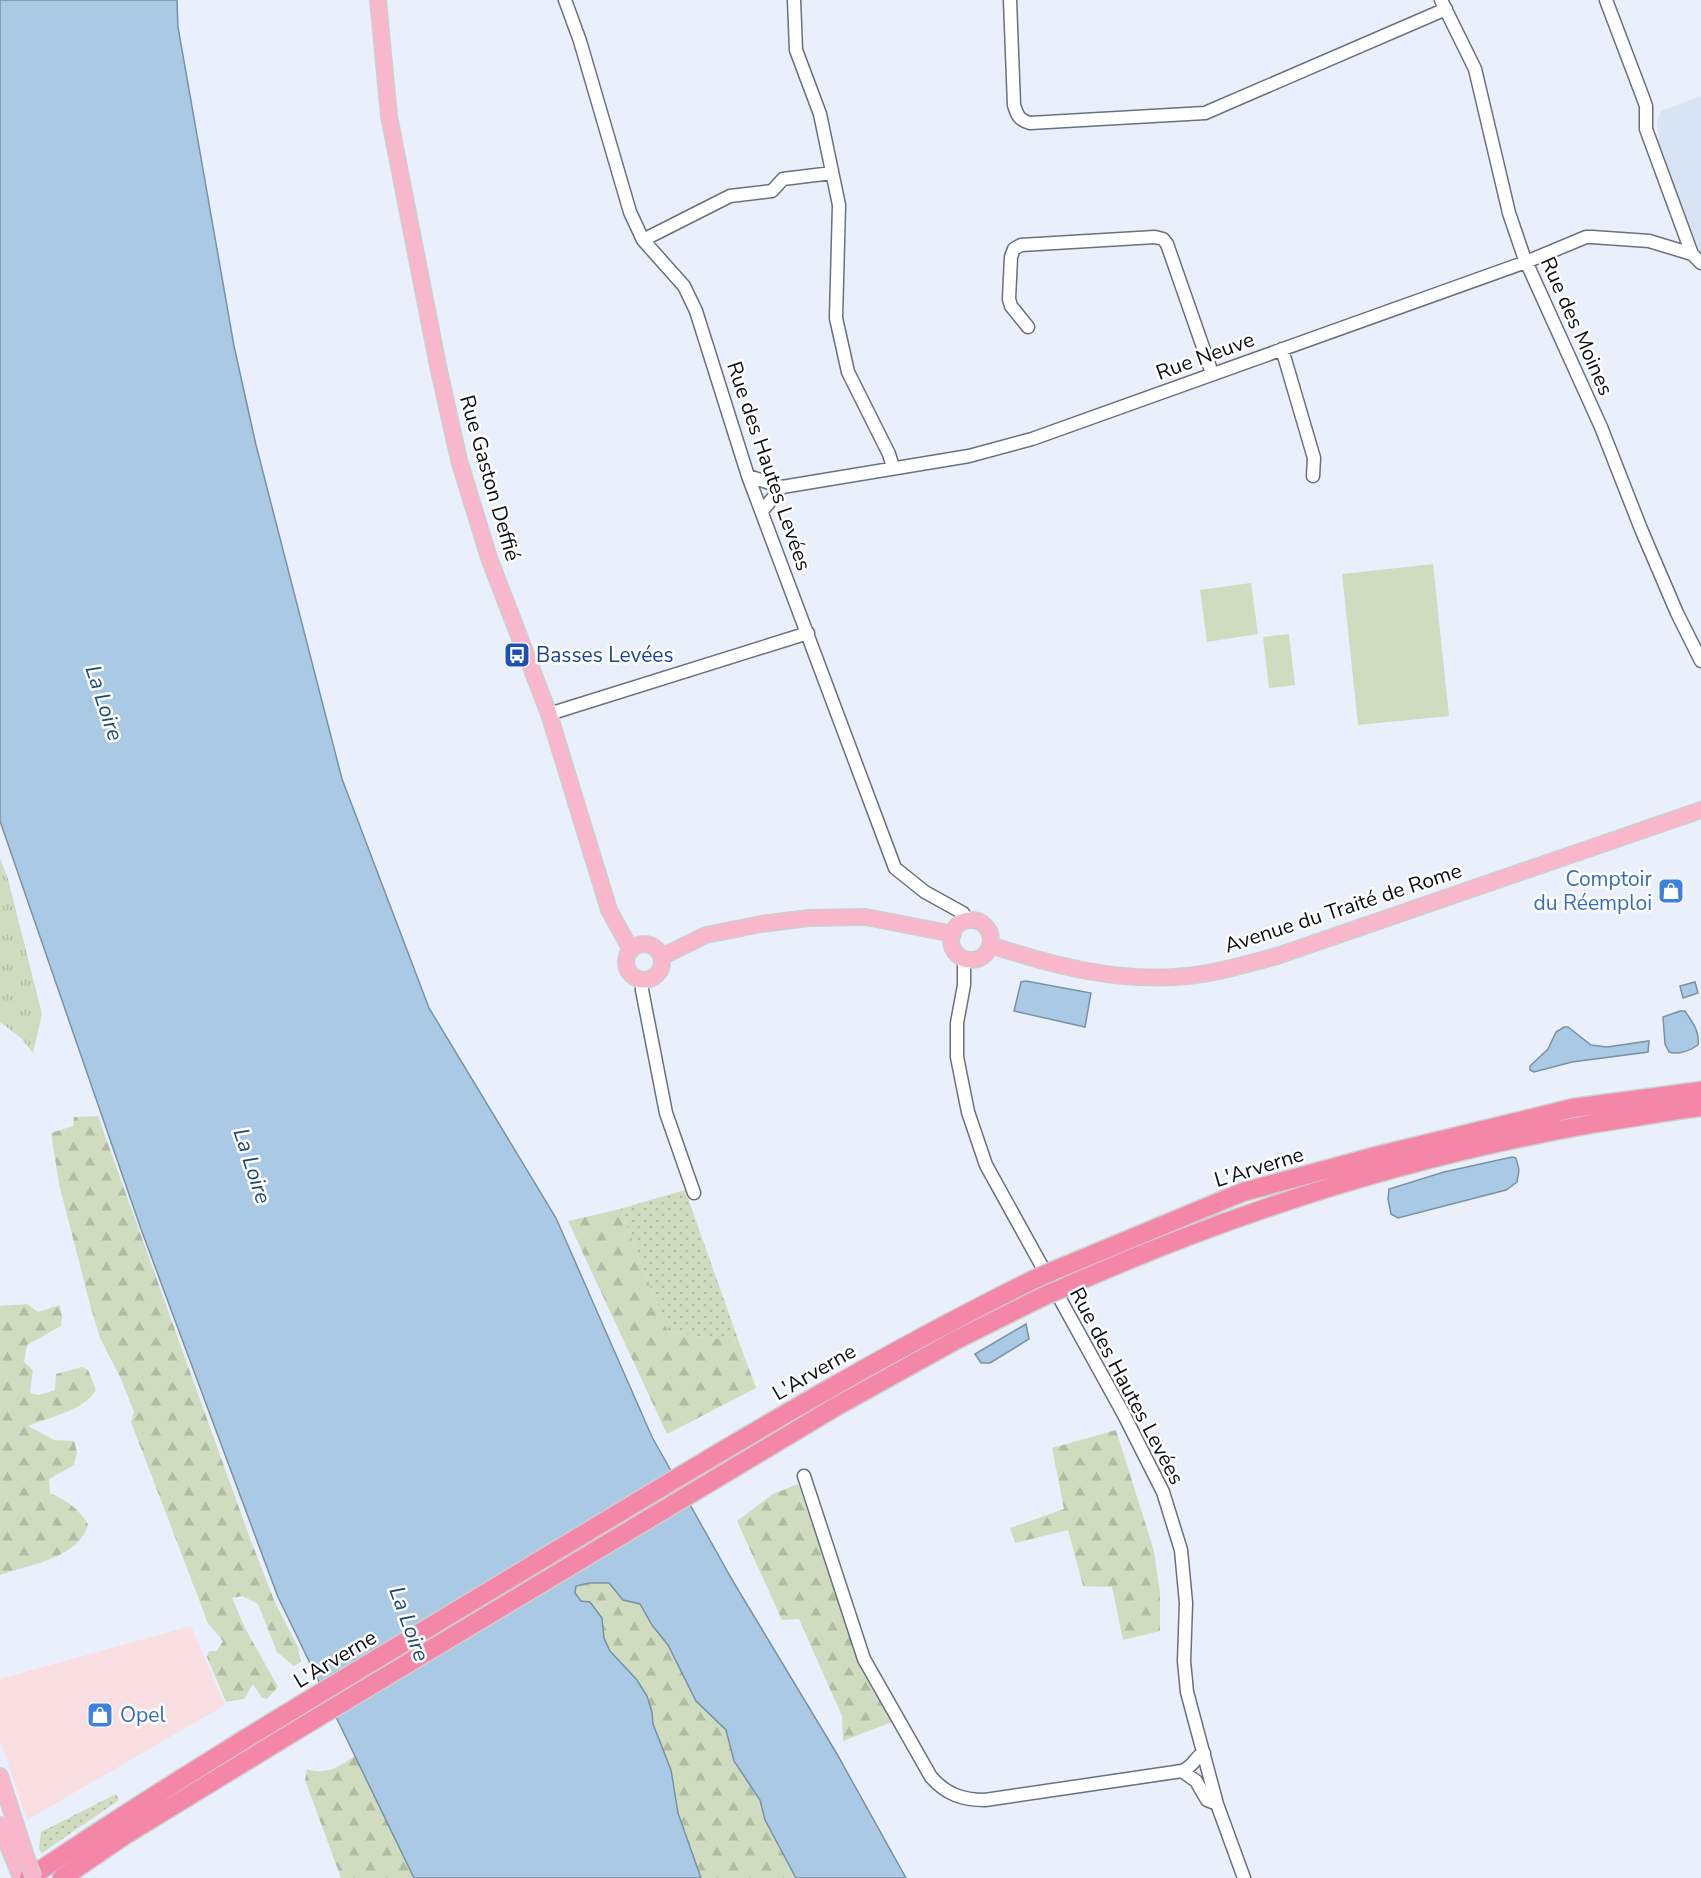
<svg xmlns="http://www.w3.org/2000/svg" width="1701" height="1878" font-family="'Nunito Sans',sans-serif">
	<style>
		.commercial { fill: #f9dee2 }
		.built { fill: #d8e4f4 }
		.grass { fill: url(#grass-dots) }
		.forest { fill: url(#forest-firs) }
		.park { fill: url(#park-tufts) }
		.garden { fill: #d0dcbf }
		.water { fill: #a9c9e5; stroke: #7a91a5; stroke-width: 1.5 }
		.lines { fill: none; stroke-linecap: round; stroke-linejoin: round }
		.minor-casing { stroke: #6a717a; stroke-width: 15 }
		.major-casing { stroke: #cecfcf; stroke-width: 18 }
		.highway-casing { stroke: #cecfcf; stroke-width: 21 }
		.minor { stroke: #fff; stroke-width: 12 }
		.major { stroke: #f8b7ca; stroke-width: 15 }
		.highway { stroke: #f487a7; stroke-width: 18 }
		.major-bridge-casing { stroke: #cecfcf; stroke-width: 18; stroke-linecap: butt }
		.highway-bridge-casing { stroke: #cecfcf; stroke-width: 21; stroke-linecap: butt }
		.major-bridge { stroke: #f8b7ca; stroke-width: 15 }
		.highway-bridge { stroke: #f487a7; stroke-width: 18 }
		.labels { text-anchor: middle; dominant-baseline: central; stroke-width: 5; stroke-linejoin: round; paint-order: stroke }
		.street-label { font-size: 21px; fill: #0b0d10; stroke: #fff }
		.transit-label { font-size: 21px; fill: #164399; stroke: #fff; text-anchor: start }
		.shop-label { font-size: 21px; fill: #366cbe; stroke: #fff; text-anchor: end }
		.water-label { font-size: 22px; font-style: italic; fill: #1c4c73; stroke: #fff }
	</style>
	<defs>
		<pattern id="grass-dots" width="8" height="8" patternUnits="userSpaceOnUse" patternTransform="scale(1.5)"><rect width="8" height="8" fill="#d0dcbf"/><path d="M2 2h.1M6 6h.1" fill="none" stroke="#b1bca3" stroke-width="1.8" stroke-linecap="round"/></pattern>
		<pattern id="forest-firs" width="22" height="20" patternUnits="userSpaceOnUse" patternTransform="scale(1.5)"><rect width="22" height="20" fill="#d0dcbf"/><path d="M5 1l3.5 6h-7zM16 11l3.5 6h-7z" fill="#b1bca3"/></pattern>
		<pattern id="park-tufts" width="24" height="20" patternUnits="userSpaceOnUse" patternTransform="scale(1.5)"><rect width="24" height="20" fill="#d0dcbf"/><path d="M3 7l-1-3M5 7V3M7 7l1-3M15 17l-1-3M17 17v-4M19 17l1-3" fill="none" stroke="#b1bca3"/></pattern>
	</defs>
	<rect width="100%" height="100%" fill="#e9f0fb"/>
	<path class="commercial" d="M191,1626L225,1705L27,1820L0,1740V1679Z"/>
	<path class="built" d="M1701,96V253H1700L1659,145L1657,122L1661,111Z"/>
	<path class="grass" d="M685,1190L739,1342L668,1332L620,1209Z
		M116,1794L119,1800L42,1853L39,1849L41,1832Z"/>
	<path class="forest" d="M98,1116L251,1541L274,1600L298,1647L301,1662L294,1666L277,1652L258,1604L242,1596L232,1598L245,1628L278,1687L267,1699L262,1698L253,1684L244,1699L226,1702L207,1657L209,1651H217L223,1641L207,1622L203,1610L131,1422L134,1412L121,1379L100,1338L91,1308L59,1184L51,1133L73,1126L74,1117Z
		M620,1209L668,1332L739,1342L756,1388L667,1434L568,1221Z
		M27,1304L38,1312L60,1305L62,1316L61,1326L27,1345L24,1362L33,1370L30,1393L39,1395L55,1390L56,1374L82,1367L88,1370L96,1390C82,1412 51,1416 28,1426L54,1440L74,1441L77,1452L74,1465L49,1479L50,1493C67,1501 78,1508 88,1524C80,1558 28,1565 0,1575V1306Z
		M1116,1430L1154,1551L1160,1593V1631L1123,1640L1112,1587L1083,1586L1068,1530L1015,1543L1010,1528L1064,1509L1052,1448Z
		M798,1484L862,1671L892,1722L843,1741L842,1716L799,1619L782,1620L737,1521L773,1494Z
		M589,1583H609L621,1596L640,1604L652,1625L668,1645L696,1701L726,1730L734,1761L760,1800L765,1820L796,1878H701L678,1813L671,1770L653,1724L652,1712L637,1680L610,1651L604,1638L602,1618L580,1601L575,1593L576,1586Z
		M359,1753L421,1878H341L305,1780L307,1769C328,1776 342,1765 359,1753Z"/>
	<path class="park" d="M0,858L8,879L42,1014L33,1053L21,1038L0,1022Z"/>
	<path class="garden" d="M1433,564L1449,716L1358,725L1342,574Z
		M1251,583L1258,634L1207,642L1200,590Z
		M1289,634L1295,685L1269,688L1263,637Z"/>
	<path class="water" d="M0,0H177L178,27L234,346L256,445L342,779L429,1008L556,1218L652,1437L734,1583L837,1754L906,1878H796L765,1820L760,1800L734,1761L726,1730L696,1701L668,1645L652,1625L640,1604L623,1600L609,1583H589L576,1586L575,1593L581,1601L590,1602L602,1618L604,1638L610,1651L637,1680L647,1696L652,1712L653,1724L671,1770L678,1813L701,1878H414L278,1597L141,1229L0,821Z
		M1026,981L1091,993L1085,1027L1014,1011L1021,982Z
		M1695,982L1698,993L1683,998L1680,986Z
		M1680,1011H1685C1692,1022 1700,1031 1698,1045C1690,1051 1678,1055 1669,1052L1665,1044L1663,1017Z
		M1564,1027H1568L1591,1045L1607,1047L1649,1041L1648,1052L1572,1062L1534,1072L1530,1070V1066L1548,1049L1556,1032Z
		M1512,1157L1516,1158L1519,1170L1517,1182L1506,1190L1398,1218L1391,1214L1388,1199L1389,1189L1444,1172Z
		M1026,1324L1029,1339L990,1363H981L975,1354Z"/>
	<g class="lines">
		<g class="minor-casing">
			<path id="minor" d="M565,0L580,41L630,212L643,240L684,286L696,311L748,476L895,868L925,892L963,913L968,921
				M794,0L796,50L820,114L839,205L836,318L848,372L889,454L893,467
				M1010,0L1014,105C1017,115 1019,120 1030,123L1205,113L1446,9
				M1441,0L1475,69L1509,213L1524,257L1601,427L1641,529L1677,613L1701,661
				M1606,0L1642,95L1646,106V129L1692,254
				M643,240L730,196L772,191L783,179L832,173
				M1028,327L1011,306L1009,299L1011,257L1014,249L1021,245L1155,237L1163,239L1167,244L1212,373
				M1282,349L1314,458L1313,476
				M748,476L782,487L969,456L1032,439L1526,262L1586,237H1592L1649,241L1692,254L1701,263
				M762,511L782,487
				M549,714L808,633
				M964,959V985L957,1023V1057L968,1112L986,1165L1123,1413L1163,1492L1181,1550L1186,1603L1184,1661L1187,1692L1217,1804L1244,1878
				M642,980V990L666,1113L694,1193
				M804,1476L864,1659L931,1777C946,1794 962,1800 985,1800L1182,1771L1196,1781L1207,1800L1217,1804
				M1182,1771C1195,1766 1195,1756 1204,1753"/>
		</g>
		<g class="major-casing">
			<path id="major" d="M378,0L389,116L438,366L459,460L489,558L549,714L609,910L631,950
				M951 940a20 20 0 1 1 40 0a20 20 0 1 1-40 0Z
				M626 962a18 18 0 1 1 36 0a18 18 0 1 1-36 0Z
				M990,945C1055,966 1119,983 1187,976C1217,973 1247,964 1277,956L1701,810
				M661,957L706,935L761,924L809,918L866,917L953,934
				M0,1776L28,1862
				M0,1825L21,1878"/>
		</g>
		<g class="highway-casing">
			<path id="highway" d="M1053,1271L1243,1192L1380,1155L1573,1108L1701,1091
				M1063,1288C1233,1212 1413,1155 1597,1123C1632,1118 1666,1111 1701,1107
				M29,1878C193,1767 364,1667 534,1564C699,1465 862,1364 1035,1279
				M62,1878L125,1835L300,1728L837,1406L956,1340L1044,1296"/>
		</g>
		<use href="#minor" class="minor"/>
		<use href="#major" class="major"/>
		<use href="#highway" class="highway"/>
		<g class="major-bridge-casing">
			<path id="major-bridge" d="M28,1862L34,1878"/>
		</g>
		<g class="highway-bridge-casing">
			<path id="highway-bridge" d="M1035,1279L1053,1271
				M1044,1296L1063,1288"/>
		</g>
		<use href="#major-bridge" class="major-bridge"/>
		<use href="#highway-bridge" class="highway-bridge"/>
	</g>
	<defs>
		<g id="bus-square" transform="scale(1.35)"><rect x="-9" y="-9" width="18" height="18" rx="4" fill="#1a4fb4" stroke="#fff"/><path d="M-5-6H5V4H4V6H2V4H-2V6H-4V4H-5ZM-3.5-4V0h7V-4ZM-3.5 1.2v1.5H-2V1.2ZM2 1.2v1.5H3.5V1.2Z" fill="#fff"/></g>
		<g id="shop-square" transform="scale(1.35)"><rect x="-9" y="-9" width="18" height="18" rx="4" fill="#3f7fe0" stroke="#fff"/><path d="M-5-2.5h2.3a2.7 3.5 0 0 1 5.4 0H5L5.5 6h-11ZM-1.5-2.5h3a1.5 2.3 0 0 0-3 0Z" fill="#fff"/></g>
	</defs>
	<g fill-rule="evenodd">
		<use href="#bus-square" x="517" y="655"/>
		<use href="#shop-square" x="1671" y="891"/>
		<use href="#shop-square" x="100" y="1715"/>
	</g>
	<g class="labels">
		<g class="street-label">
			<text transform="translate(1577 326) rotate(66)">Rue des Moines</text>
			<text transform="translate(1205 356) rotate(-20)">Rue Neuve</text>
			<text transform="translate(769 466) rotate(71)">Rue des Hautes Levées</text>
			<text transform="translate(490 478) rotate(74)">Rue Gaston Deffié</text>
			<text transform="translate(1343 908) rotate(-18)">Avenue du Traité de Rome</text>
			<text transform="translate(1259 1167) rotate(-17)">L'Arverne</text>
			<text transform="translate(814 1372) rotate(-30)">L'Arverne</text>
			<text transform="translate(1127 1386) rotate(62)">Rue des Hautes Levées</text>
			<text transform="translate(335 1659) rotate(-31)">L'Arverne</text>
		</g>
		<g class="transit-label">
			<text x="536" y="655">Basses Levées</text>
		</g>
		<g class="shop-label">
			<text x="1652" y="879">Comptoir<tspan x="1652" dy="24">du Réemploi</tspan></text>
			<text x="120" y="1715" text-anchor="start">Opel</text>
		</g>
		<g class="water-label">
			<text transform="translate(104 703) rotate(72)">La Loire</text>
			<text transform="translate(252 1166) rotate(72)">La Loire</text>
			<text transform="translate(409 1624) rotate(70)">La Loire</text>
		</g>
	</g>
</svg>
